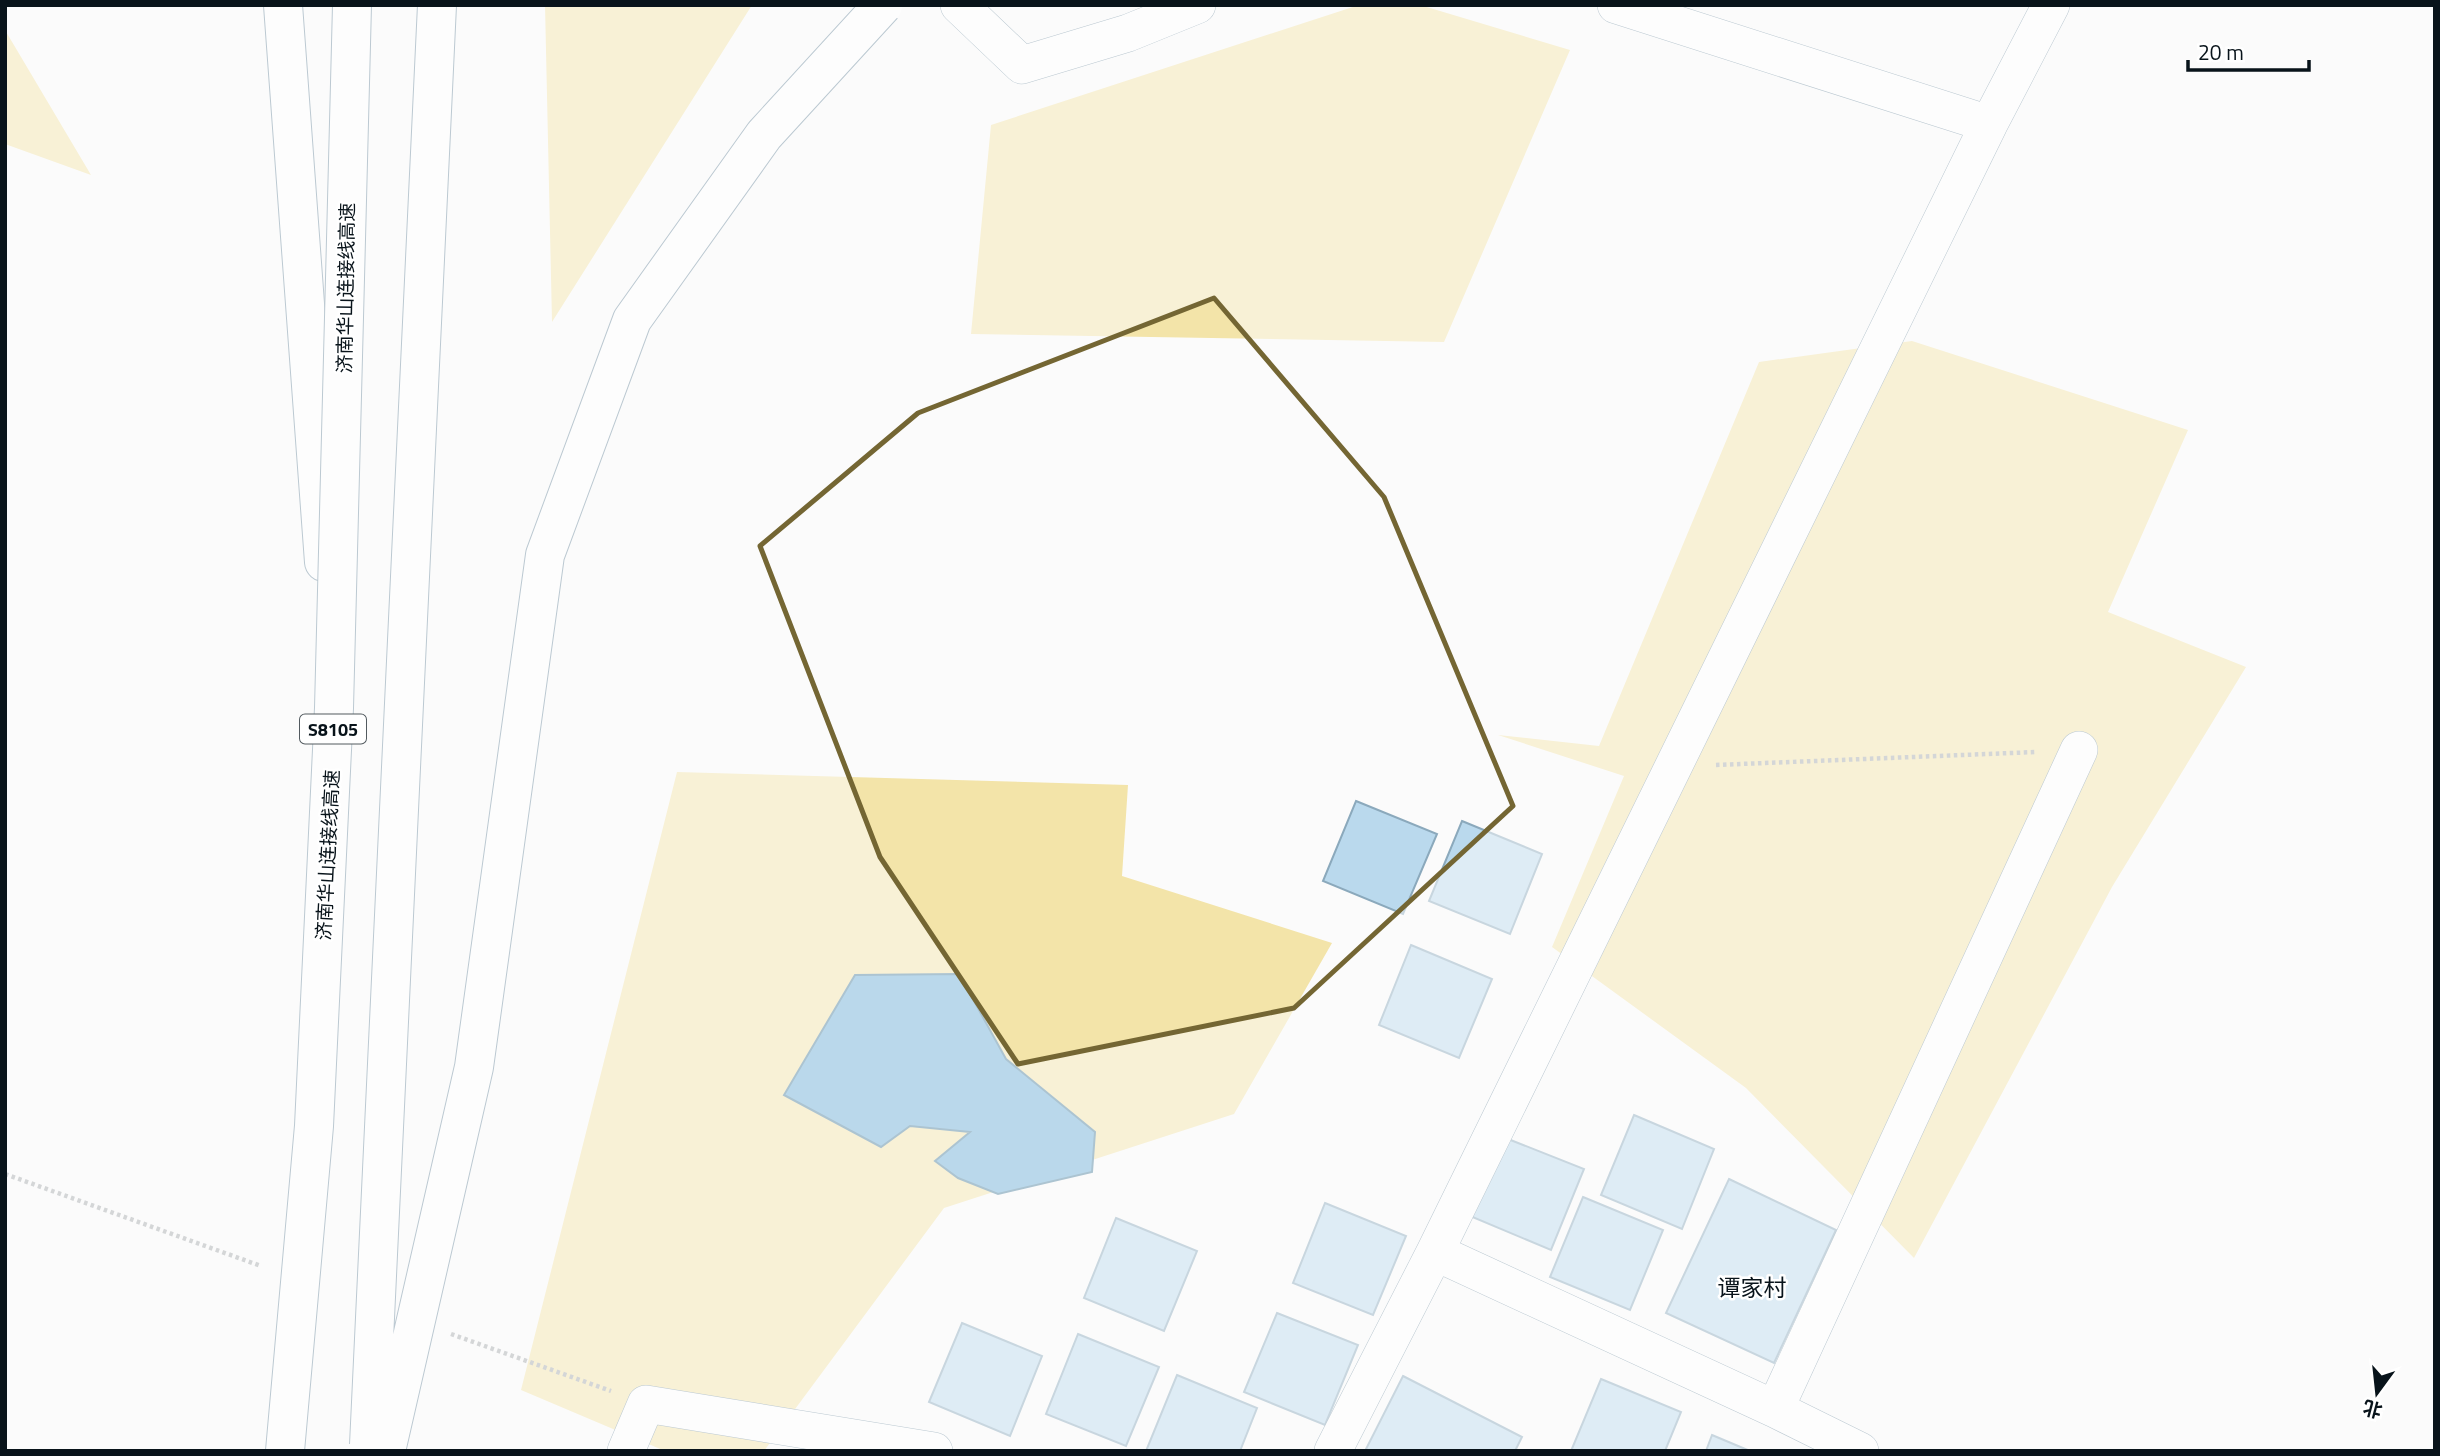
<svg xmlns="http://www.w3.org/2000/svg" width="2440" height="1456" font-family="'Titillium Web','Noto Sans SC',sans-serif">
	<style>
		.green { fill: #f3e4a9 }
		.water { fill: #6baed7; stroke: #4d809e; stroke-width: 2 }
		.building { fill: #bad9ed; stroke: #8ba9bc; stroke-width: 2 }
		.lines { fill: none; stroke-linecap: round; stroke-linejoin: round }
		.minor-casing { stroke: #6f8c9f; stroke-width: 38 }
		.motorway-casing { stroke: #6f8c9f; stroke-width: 40 }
		.path { stroke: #a5a9ac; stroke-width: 4.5; stroke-dasharray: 3.5 3.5; stroke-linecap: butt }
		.minor { stroke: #fff; stroke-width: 37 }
		.motorway { stroke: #fff; stroke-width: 38 }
		.motorway-bridge-casing { stroke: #6f8c9f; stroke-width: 40; stroke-linecap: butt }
		.motorway-bridge { stroke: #fff; stroke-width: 38 }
		.marked { fill: none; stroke: #746633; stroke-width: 5; stroke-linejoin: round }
		.labels { text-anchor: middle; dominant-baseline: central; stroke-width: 5; stroke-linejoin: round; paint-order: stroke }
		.shield { fill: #fff; stroke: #525a5f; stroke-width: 2 }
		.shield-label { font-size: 18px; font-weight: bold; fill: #08131a }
		.street-label { font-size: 19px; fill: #08131a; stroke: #fff }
		.quarter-label { font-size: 23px; fill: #08131a; stroke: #fff }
	</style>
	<rect width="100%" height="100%" fill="#fbfbfb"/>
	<path class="green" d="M545,5H752L552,322Z
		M1359,5H1420L1570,50L1444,342L971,334L991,125Z
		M5,30L91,175L5,144Z
		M1912,341L2188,430L2108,612L2246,667L2112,887L1914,1258L1746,1088L1552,947L1624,776L1498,735L1599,746L1759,362Z
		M677,772L1128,785L1122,876L1332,943L1234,1114L944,1208L764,1451H665L521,1390Z"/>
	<path class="water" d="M959,974L1006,1059L1095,1132L1092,1172L998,1194L958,1178L935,1161L970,1132L910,1126L881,1147L784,1095L855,975Z"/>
	<path class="building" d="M1356,801L1437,834L1403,914L1323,881Z
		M1462,821L1542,854L1510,934L1429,901Z
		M1411,945L1492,979L1459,1058L1379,1025Z
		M1634,1115L1714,1149L1682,1229L1601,1195Z
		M1503,1137L1584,1169L1551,1250L1470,1216Z
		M1729,1179L1836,1230L1774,1363L1666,1313Z
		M1583,1197L1663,1230L1630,1310L1550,1277Z
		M1325,1203L1406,1236L1373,1315L1293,1283Z
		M1116,1218L1197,1251L1164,1331L1084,1298Z
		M1277,1313L1358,1345L1325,1425L1244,1392Z
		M962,1323L1042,1356L1010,1436L929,1402Z
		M1078,1334L1159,1367L1126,1446L1046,1414Z
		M1177,1375L1257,1408L1240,1451H1146Z
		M1403,1376L1522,1437L1515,1451H1365Z
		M1601,1379L1681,1412L1665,1451H1571Z
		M1712,1435L1750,1451H1706Z"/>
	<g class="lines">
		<g class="minor-casing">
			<path id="minor" d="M959,5L1022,65L1128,33L1197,5
				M1616,5L1989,124
				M1435,1252L1775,1409L1860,1451
				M1775,1409L2079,750
				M626,1451L646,1404L934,1451
				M1333,1451L1435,1252L1989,124L2051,5"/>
		</g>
		<g class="motorway-casing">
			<path id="motorway" d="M283,5L324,562"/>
		</g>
		<path class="path" d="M1716,765L2036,752
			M5,1174L261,1266
			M451,1334L611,1391"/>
		<use href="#minor" class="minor"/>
		<use href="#motorway" class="motorway"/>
		<g class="motorway-bridge-casing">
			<path id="motorway-bridge" d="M369,1445L437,5
				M285,1451L314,1126L334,708L352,5
				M386,1451L474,1067L545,555L632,320L764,135L883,5"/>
		</g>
		<use href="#motorway-bridge" class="motorway-bridge"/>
	</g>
	<path d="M0 0H2440V1456H0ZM1214,298L1384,497L1513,806L1294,1008L1018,1064L880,857L760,546L918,413Z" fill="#fbfbfb" fill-opacity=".55" fill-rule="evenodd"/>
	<path class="marked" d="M1214,298L1384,497L1513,806L1294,1008L1018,1064L880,857L760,546L918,413Z"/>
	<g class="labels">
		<rect class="shield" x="300" y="714.5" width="66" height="29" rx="5"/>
		<g class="shield-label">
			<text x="333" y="729">S8105</text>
		</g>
		<g class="street-label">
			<text transform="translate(345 288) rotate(-89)">济南华山连接线高速</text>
			<text transform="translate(327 855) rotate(-87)">济南华山连接线高速</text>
		</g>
		<g class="quarter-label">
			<text x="1752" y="1287">谭家村</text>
		</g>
	</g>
	<rect width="2440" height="1456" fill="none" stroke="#08131a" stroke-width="14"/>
	<g transform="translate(2377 1393) rotate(195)" stroke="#ffffff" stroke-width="5" paint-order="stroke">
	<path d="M0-5L12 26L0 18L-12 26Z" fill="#08131a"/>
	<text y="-10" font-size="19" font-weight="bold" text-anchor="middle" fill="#08131a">北</text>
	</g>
	<path d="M2188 60v10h121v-10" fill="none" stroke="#08131a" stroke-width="3.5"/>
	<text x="2198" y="60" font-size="21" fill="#08131a" stroke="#ffffff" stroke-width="5" paint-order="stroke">20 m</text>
</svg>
